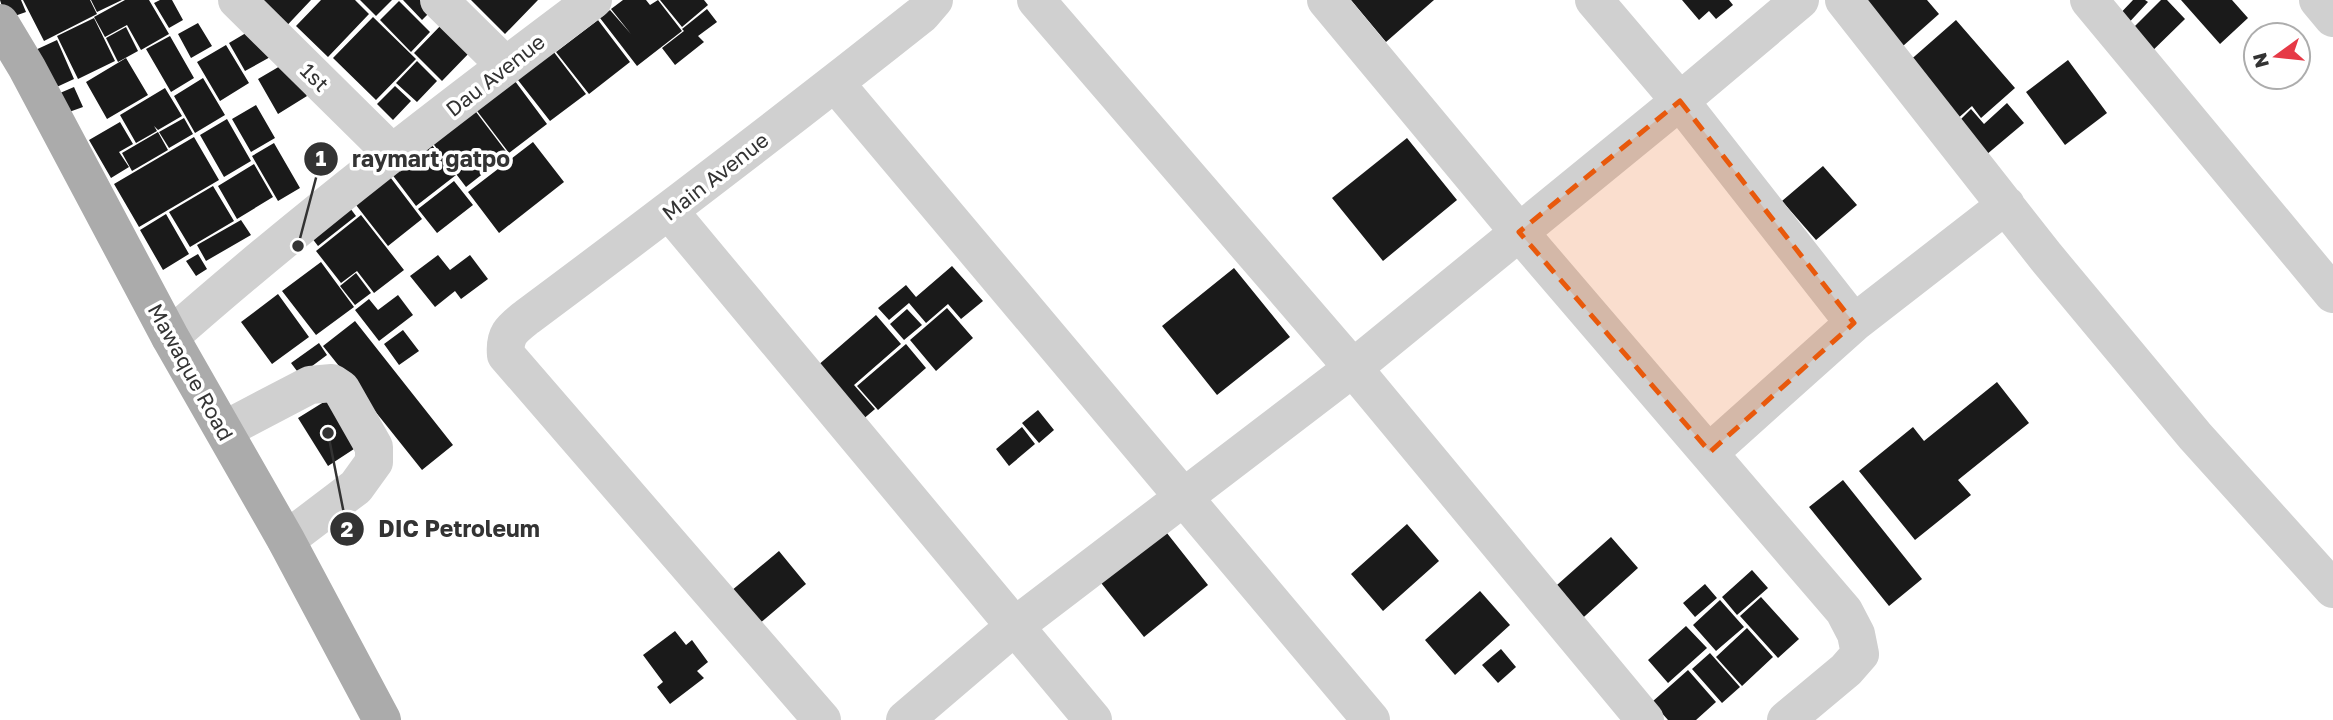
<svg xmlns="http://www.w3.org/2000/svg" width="2333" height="720" font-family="'Golos Text',sans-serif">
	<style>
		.building { fill: #1a1a1a }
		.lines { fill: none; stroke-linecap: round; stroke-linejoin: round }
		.minor { stroke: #d0d0d0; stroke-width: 38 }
		.major { stroke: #ababab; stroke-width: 38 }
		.marked { fill: #e8590c; fill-opacity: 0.2; stroke: #e8590c; stroke-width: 5; stroke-dasharray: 14 9; stroke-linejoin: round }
		.labels { text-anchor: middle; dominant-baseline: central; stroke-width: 7; stroke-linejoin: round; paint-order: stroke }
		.street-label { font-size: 21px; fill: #333; stroke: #fff }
		.leader { fill: none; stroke: #333; stroke-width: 2.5 }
		.callout-dot { fill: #333; stroke: #fff; stroke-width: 2.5 }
		.mark-label { font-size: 21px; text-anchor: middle; font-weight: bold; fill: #fff }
		.callout-label { font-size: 23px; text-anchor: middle; font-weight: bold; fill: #333; stroke: #fff; stroke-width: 7; stroke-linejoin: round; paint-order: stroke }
	</style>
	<rect width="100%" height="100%" fill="#fff"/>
	<path class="building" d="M0,0H21L26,12L6,19Z
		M23,0H90L97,14L44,41Z
		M91,0H122L97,12Z
		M125,0H149L169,34L141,50L127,25L105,37L94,17Z
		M160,0H172L183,20L169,28L154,3Z
		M240,0H311L278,35Z
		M321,0H355L369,14L328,57L296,26Z
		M360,0H392L376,16Z
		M403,0H432L437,5L422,20Z
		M471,0H538L505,34Z
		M623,0H646L650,5L658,0L682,31L637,66L600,18L610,10L631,34L611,9Z
		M660,0H704L708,5L682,27Z
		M1351,0H1434L1386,42Z
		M1682,0H1729L1733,5L1716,19L1709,11L1699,20Z
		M1863,0H1927L1939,14L1903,46Z
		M2133,0H2145L2148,2L2124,28L2114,20Z
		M2161,0H2167L2185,19L2144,59L2124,37Z
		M2181,0H2232L2248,18L2220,44Z
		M399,1L430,32L411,52L380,20Z
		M707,9L717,22L698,36L704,42L675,65L662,48L684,31L682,29Z
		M373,17L416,59L376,100L333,58Z
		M94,18L115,61L78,79L57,36Z
		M598,20L630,62L589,94L556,52Z
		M1956,20L2015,88L1981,118L1972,106L1956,120L1907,63Z
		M444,22L472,50L442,81L414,53Z
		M198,23L212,46L191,58L178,34Z
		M126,27L138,51L118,62L106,38Z
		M256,27L272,56L245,71L229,43Z
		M170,36L194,78L171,92L146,49Z
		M57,40L74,79L48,91L31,52Z
		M226,45L249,83L220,101L197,62Z
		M550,47L586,94L550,121L514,75Z
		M126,58L148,95L107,119L86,82Z
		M2068,60L2107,113L2065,145L2026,92Z
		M417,61L437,81L417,102L396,83Z
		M287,62L307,96L278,114L258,79Z
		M509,73L547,124L509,153L471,103Z
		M203,78L225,115L195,133L174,96Z
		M395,86L411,101L393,120L377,104Z
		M74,87L83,107L69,112L60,93Z
		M165,88L182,116L158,130L154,126L157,131L136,143L120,115Z
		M467,100L508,154L466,187L425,133Z
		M2007,103L2024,123L1986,155L1958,122L1971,109L1984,124Z
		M256,105L275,138L251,152L232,119Z
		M184,118L193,134L169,148L159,132Z
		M227,119L251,161L224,177L200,135Z
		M120,122L133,144L119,152L129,167L111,178L89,140Z
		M158,132L168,150L132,171L122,153Z
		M194,137L219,180L139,227L114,184Z
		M1407,138L1457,200L1383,261L1332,198Z
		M427,139L456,175L416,206L388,169Z
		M533,142L564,182L499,233L468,192Z
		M274,143L300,188L278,201L252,156Z
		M254,164L273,197L237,219L218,186Z
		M1823,166L1857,205L1816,240L1782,201Z
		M384,169L422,219L388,246L349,196Z
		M454,181L473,205L437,233L418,209Z
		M213,186L234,221L190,247L169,212Z
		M344,200L356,216L318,246L305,229Z
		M166,214L189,254L163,270L140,230Z
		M361,215L404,270L374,293L357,271L341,283L316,251Z
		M241,220L251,235L206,261L197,245Z
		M198,254L207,269L196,276L186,261Z
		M438,255L450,270L470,255L488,279L461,299L455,291L435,307L410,276Z
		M321,262L354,307L316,335L282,291Z
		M952,266L983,301L961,319L948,304L926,323L909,303L889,320L878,308L906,285L916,297Z
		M1234,268L1290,337L1217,395L1162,326Z
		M356,273L371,293L355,305L340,286Z
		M278,294L309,337L272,364L241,322Z
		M398,295L413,315L379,341L355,310L369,299L378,310Z
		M947,308L973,338L936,371L910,340Z
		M907,309L922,325L904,340L890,324Z
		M876,315L901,344L854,385L875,409L854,427L809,373Z
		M355,321L453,445L422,470L323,346Z
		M403,330L419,351L399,365L384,344Z
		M319,343L327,355L300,375L291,363Z
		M906,344L926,368L878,410L857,386Z
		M1997,382L2029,423L1958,480L1971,495L1915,540L1859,471L1913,427L1924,441Z
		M327,400L357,447L328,466L298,418Z
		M1038,410L1054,430L1039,443L1022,423Z
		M1022,427L1035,444L1009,466L996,449Z
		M1843,480L1922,579L1889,606L1809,507Z
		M1159,523L1208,585L1144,637L1094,574Z
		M1407,524L1439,561L1383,611L1351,574Z
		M1611,537L1638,568L1575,625L1548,593Z
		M779,551L806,584L759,624L731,591Z
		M1752,570L1768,588L1737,615L1722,597Z
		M1705,584L1717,598L1695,617L1683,603Z
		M1480,591L1510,625L1455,675L1425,640Z
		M1761,597L1799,639L1778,658L1740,616Z
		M1720,600L1744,627L1716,651L1693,625Z
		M1686,626L1707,648L1668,683L1648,660Z
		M1747,628L1773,657L1742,686L1716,657Z
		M675,631L686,645L692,640L708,662L697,671L704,678L670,704L657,687L663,682L643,655Z
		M1501,649L1516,667L1498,683L1482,665Z
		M1710,653L1740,687L1722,703L1692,669Z
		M1688,670L1716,702L1696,720H1668L1652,702Z"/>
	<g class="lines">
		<path class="minor" d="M237,0L393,154
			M439,0L506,66
			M1036,0L1353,368L1645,720
			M1326,0L1519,232L1844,611L1856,634L1860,654L1846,670L1786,720
			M1594,0L1680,101L1854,323
			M1844,0L2046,257L2195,436L2333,589
			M2089,0L2333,294
			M2318,0L2333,18
			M835,83L1371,720
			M669,211L1093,720
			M170,337C305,218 449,108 593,0
			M224,430L310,385L332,383L341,389L374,447V462L356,487L286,540
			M1710,452L1854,323L2006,205
			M822,720L506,355C504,334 512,329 527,317C660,218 792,117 922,14L934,0
			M905,720L1015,626L1353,368L1680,101L1800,0"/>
		<path class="major" d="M0,23L27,68L170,337L286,540L382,720"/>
	</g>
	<path class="marked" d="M1680,101L1854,323L1710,452L1519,232Z"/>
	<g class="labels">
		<g class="street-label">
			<text transform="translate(495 75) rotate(-38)">Dau Avenue</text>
			<text transform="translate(315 77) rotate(45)">1st</text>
			<text transform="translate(715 176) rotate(-38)">Main Avenue</text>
			<text transform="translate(191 372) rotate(61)">Mawaque Road</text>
		</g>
	</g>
	<path class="leader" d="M298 246L321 159M328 433L347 529"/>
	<g class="callout-dot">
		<circle cx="298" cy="246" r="7"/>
		<circle cx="328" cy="433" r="7"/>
		<circle cx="321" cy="159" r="18"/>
		<circle cx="347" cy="529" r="18"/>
	</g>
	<g class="mark-label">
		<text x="321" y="166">1</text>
		<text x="347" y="537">2</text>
	</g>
	<g class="callout-label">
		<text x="431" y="167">raymart gatpo</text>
		<text x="459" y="537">DIC Petroleum</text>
	</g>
	<g transform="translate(2277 56) rotate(255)"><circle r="33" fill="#ffffff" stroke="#adadad" stroke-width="2"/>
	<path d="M0-5L12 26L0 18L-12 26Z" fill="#e63946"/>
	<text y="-10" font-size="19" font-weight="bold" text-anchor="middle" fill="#333333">N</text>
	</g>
</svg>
